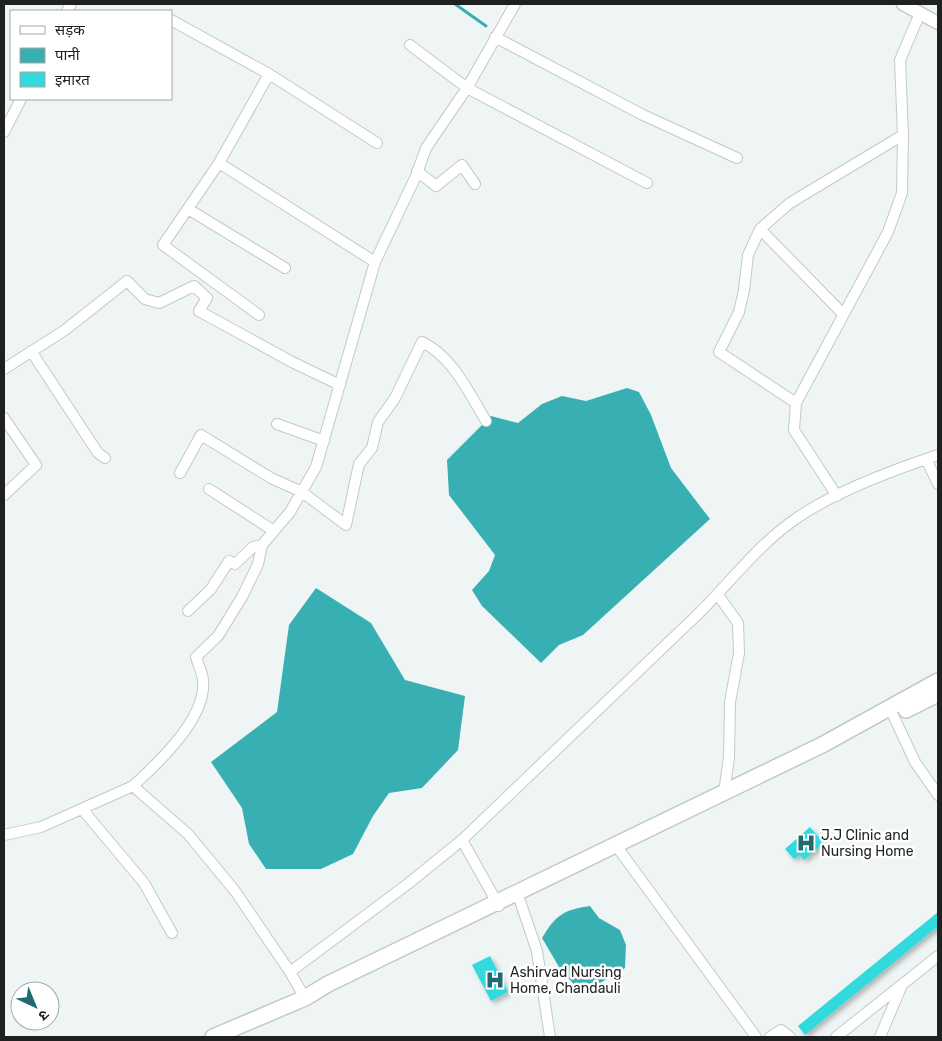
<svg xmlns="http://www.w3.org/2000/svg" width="942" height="1041" font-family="Rubik,'Noto Sans Devanagari',sans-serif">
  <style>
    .water { fill: #38b0b3 }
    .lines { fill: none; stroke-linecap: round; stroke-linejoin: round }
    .stream { stroke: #38b0b3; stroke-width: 3 }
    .building { fill: #32d9dd; filter: url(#shadow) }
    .minor-casing { stroke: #c3c9c9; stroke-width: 12 }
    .major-casing { stroke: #c3c9c9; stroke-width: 15 }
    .highway-casing { stroke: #c3c9c9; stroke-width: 18 }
    .minor { stroke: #fff; stroke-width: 10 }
    .major { stroke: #fff; stroke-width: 12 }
    .highway { stroke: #fff; stroke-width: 15 }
    .labels { text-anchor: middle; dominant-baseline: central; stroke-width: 5; stroke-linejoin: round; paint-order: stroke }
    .poi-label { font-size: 14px; fill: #1f2121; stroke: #fff; text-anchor: start }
  </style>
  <defs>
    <filter id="shadow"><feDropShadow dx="3" dy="3" stdDeviation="2.5" flood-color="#0004"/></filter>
  </defs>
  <rect width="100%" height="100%" fill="#eff5f5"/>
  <path class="water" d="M627 388 639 392 651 415 671 468 710 519 583 635 559 645 541 663 482 606 472 590 489 571 495 555 449 495 447 460 491 416 518 423 542 404 562 396 586 401Z
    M316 588 371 623 405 680 465 696 458 750 422 788 389 793 373 816 353 854 321 869H266L249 844 242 808 211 762 277 712 289 625Z
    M590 906 599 918 620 930 626 945 625 968 582 994 559 967 542 938C556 915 563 910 590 906Z"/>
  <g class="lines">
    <path class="stream" d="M455 4 486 26"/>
  </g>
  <path class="building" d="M810 827 824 843 804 860 800 855 794 859 785 849Z
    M938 912V931L936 928 805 1035 798 1026Z
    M490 956 508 992 491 1001 472 965Z"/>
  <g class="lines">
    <g class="minor-casing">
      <path id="minor" d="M67 11 71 4
        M171 20 269 74 377 143
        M495 37 643 115 737 158
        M410 45 467 88 647 183
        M4 132 21 99
        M219 163 375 262 416 176 426 148 467 88 515 4
        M417 171 436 186 462 165 475 184
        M188 209 285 268
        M760 229 843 314
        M259 315 163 245 219 163 269 74
        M31 351 98 453 105 458
        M4 369 65 330 127 281 145 299 159 303 194 286 207 298 199 311 292 362 340 385
        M796 403 719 352 739 312 744 290 748 255 760 229 790 203 903 135
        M4 418 36 465 4 495
        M277 424 324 441
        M926 459 938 484
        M180 473 201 435 271 478 302 492 346 525 359 464 372 448 378 422 395 398 422 342C453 357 469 393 486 421
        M209 489 274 531
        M837 496 794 430 796 403 888 232 902 193 903 135 900 60 920 13
        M718 595 738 623 739 653 730 702 729 757 724 793
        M188 611 211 589 229 561 235 564 253 547 262 545
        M893 715 915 762 938 795
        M133 786C158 763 207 718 203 680 202 672 198 664 196 657L218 636 242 597 258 564 262 545 290 512 316 467 375 262
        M82 809 144 883 172 933
        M4 835 41 827 133 786 188 834 235 891 290 972 305 998
        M620 851 756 1037
        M520 901 537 951 550 1037
        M499 906 462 840C541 765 619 690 697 615 729 584 757 546 794 520 833 492 893 470 938 455
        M290 972 409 883 462 840
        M770 1037 781 1030 790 1037
        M836 1037 938 956
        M880 1037 902 985"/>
    </g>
    <g class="major-casing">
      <path id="major" d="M903 4 938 23"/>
    </g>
    <g class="highway-casing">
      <path id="highway" d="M906 710 938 694
        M213 1037 305 998 328 984 822 745 938 681"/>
    </g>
    <use href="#minor" class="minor"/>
    <use href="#major" class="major"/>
    <use href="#highway" class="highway"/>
  </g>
  <defs>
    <g id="hospital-bare" transform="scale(1.5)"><path d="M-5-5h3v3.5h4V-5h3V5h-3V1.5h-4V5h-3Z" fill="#1f6b6d" stroke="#fff" stroke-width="2.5" paint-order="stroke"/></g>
  </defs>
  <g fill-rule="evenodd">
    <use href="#hospital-bare" x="806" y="843"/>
    <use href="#hospital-bare" x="495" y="980"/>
  </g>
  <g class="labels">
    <g class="poi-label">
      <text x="821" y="835">J.J Clinic and<tspan x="821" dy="16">Nursing Home</tspan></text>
      <text x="510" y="972">Ashirvad Nursing<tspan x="510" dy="16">Home, Chandauli</tspan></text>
    </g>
  </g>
  <rect width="942" height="1041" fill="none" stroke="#1f2121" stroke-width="10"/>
  <rect x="10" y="10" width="162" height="90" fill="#ffffff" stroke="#a5a6a6"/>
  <rect x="20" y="26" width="25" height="8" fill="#ffffff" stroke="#a5a6a6"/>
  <text x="55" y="35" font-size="15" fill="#1f2121">सड़क</text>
  <rect x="20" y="48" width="25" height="15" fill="#38b0b3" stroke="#a5a6a6"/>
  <text x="55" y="60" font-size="15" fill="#1f2121">पानी</text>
  <rect x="20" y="72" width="25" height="15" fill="#32d9dd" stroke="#a5a6a6"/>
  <text x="55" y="85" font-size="15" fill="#1f2121">इमारत</text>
  <g transform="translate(35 1006) rotate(136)"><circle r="24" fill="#ffffff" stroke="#a5a6a6"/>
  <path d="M0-4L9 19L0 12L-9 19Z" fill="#1f6b6d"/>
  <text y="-8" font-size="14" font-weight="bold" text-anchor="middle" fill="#1f2121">उ</text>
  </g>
</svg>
